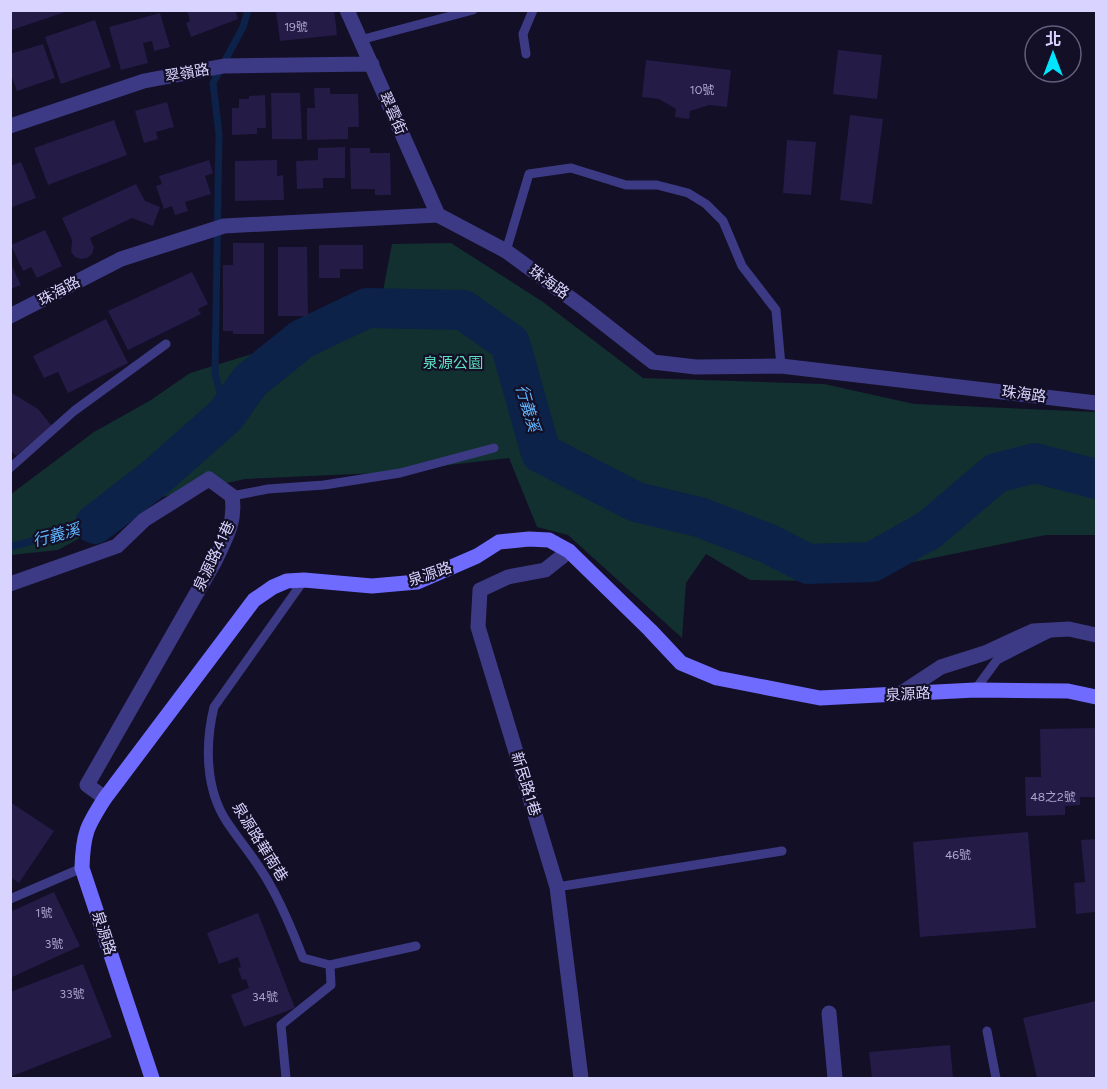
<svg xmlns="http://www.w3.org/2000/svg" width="1107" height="1089" font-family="Figtree,'Noto Sans TC',sans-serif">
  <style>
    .green { fill: #12302f }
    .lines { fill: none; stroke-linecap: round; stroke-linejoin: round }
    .stream { stroke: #0c2248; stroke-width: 7 }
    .river { stroke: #0c2248; stroke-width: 40 }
    .building { fill: #241b47 }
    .lane { stroke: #3d3a85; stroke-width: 9 }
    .street { stroke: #3d3a85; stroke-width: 15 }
    .secondary { stroke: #6f6bff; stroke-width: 15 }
    .labels { text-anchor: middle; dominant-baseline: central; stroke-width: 4.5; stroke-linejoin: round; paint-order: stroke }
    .number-label { font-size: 12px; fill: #aca6d1 }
    .street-label { font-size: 15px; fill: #d9d4ff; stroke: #130f26 }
    .park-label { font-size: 15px; fill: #5fe0c0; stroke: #130f26 }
    .water-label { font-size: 16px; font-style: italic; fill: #62b6ff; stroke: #130f26 }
  </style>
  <rect width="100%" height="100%" fill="#130f26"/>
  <path class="green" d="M451 243 543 302 643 378 824 384 914 404 1096 412V535H1046L820 581 750 580 706 554 686 583 682 638 568 535 537 527 509 458 379 473 245 479 152 499 58 550 11 555V494L94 432 151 400 190 373 317 334 383 291 392 244Z"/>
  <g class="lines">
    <path class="stream" d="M226 415 215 373 219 134 213 83 243 27 248 10
      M10 547 95 524"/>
    <path class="river" d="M95 524 156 477 226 415 250 381 302 339 367 308 463 310 510 343 541 453 636 502 699 517 767 543 808 564 872 562 929 530 996 473 1035 463 1096 479"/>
  </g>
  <path class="building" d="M10 10H64L65 12 12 30Z
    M187 10H235L238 19 191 37 186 23 190 21Z
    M292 10H334L337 35 280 41 276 12Z
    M160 13 170 47 154 51 152 41 143 43 148 63 121 70 109 27Z
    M95 20 111 67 61 84 45 37Z
    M43 44 55 78 17 91 10 72V54Z
    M838 50 882 55 877 99 833 94Z
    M646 60 731 70 727 107 709 105 690 111 689 119 675 117 676 109 659 99 642 97Z
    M314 88H330V94H358L359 127H348V139L307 140V108H315Z
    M271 93H300L302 139H272Z
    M265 95 266 128H257V134L232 135V108H239V99H249V96Z
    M167 102 174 127 156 132 158 139 144 143 135 111Z
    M850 115 883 119 872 204 840 200Z
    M114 120 127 155 48 185 34 148Z
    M787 140 816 142 811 195 783 193Z
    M345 147V178H323V188L297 189 296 161 318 160V148Z
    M350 148H370V153H390L391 195H375V189H351Z
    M209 160 213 173 205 176 211 194 185 202 188 211 175 215 172 206 164 209 156 186 162 184 159 176Z
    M277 160V176L283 175 284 200 235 201V161Z
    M21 162 36 198 10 208V166Z
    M136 184 145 201 160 207 153 226 132 218 90 238 94 248 92 254 87 258 81 259 75 257 71 252 72 240 62 218Z
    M45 230 62 266 37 278 31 267 23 271 11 245Z
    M233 243H264V334H233V331H223V265H233Z
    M319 245H363V269H340V278H319Z
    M278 247H307L308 316H278Z
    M10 262 21 285 10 289Z
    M192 272 208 304 198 309 201 314 128 350 108 311Z
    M106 319 128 363 68 393 58 372 44 378 33 356Z
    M10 392 38 409 52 426 16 456 10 450Z
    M1096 728V797H1080V805L1065 806V815L1026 816 1025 777H1041L1040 729Z
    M10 802 54 831 19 883 10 877Z
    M1028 832 1036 928 920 937 913 842Z
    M1096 839V912L1076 914 1074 883 1085 882 1081 840Z
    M54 892 80 946 10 978V912Z
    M258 913 295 1008 244 1027 231 995 249 988 246 979 242 980 238 968 241 967 238 957 219 964 207 933Z
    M83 964 112 1037 10 1077V992Z
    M1096 1001V1078H1037L1023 1018Z
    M950 1045 953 1078H872L869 1052Z"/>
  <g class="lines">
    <path class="lane" d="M360 40 473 10
      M526 54 523 34 533 10
      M506 251 529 174 571 168 626 185H657L688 193 706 204 723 221 742 266 776 310 781 366
      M10 468 74 411 166 344
      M232 496 268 489 324 485 400 473 494 448
      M304 580 214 707C205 744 205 789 227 822 241 843 257 861 269 883 283 907 293 932 303 958L330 965 416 946
      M975 690 997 660 1050 633
      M557 887 782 851
      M10 899 82 868
      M987 1031 996 1078
      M286 1078 281 1025 331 985 330 965"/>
    <path class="street" d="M347 10 438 215
      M10 126 144 81 224 66 372 64
      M10 316 121 259 224 226 438 215 506 251 584 308 653 362 696 367 781 366 1096 403
      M569 551 545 570 508 577 480 590 478 627 557 887 581 1078
      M10 584 117 546 144 520 209 479 232 496C236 522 226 537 215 561L87 785 105 798
      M900 694 941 667 985 653 1033 631 1069 629 1096 635
      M829 1013 835 1078"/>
    <path class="secondary" d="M152 1078 82 868C83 833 87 826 105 798L254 600 273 587 287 581 304 580 372 586 417 582 477 556 499 542 529 539 549 540 569 551 650 630 681 663 717 678 820 698 975 690 1068 691 1096 697"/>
  </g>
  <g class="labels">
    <g class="number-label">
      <text x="296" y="27">19號</text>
      <text x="702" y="90">10號</text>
      <text x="1053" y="797">48之2號</text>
      <text x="958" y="855">46號</text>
      <text x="44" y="913">1號</text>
      <text x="54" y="944">3號</text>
      <text x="72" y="994">33號</text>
      <text x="265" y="997">34號</text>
    </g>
    <g class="street-label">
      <text transform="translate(187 73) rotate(-10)">翠嶺路</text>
      <text transform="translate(393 113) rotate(66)">翠雲街</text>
      <text transform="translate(549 282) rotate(36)">珠海路</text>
      <text transform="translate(59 291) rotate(-28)">珠海路</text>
      <text transform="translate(1024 394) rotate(7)">珠海路</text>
      <text transform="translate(214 556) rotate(-65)">泉源路41巷</text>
      <text transform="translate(430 574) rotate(-19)">泉源路</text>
      <text transform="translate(908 694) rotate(-3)">泉源路</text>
      <text transform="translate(526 784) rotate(73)">新民路1巷</text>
      <text transform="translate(260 842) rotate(58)">泉源路華南巷</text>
      <text transform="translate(104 933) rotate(72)">泉源路</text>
    </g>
    <g class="park-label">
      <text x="453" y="363">泉源公園</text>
    </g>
    <g class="water-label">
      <text transform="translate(528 408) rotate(74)">行義溪</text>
      <text transform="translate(56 535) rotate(-15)">行義溪</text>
    </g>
  </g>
  <rect width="1107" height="1089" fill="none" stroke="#d9d4ff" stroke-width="24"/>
  <g transform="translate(1053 54)"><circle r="28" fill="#130f26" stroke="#625e7d" stroke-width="1.5"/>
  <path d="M0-4.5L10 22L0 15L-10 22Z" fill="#00e5ff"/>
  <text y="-9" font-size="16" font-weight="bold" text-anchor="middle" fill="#d9d4ff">北</text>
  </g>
</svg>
